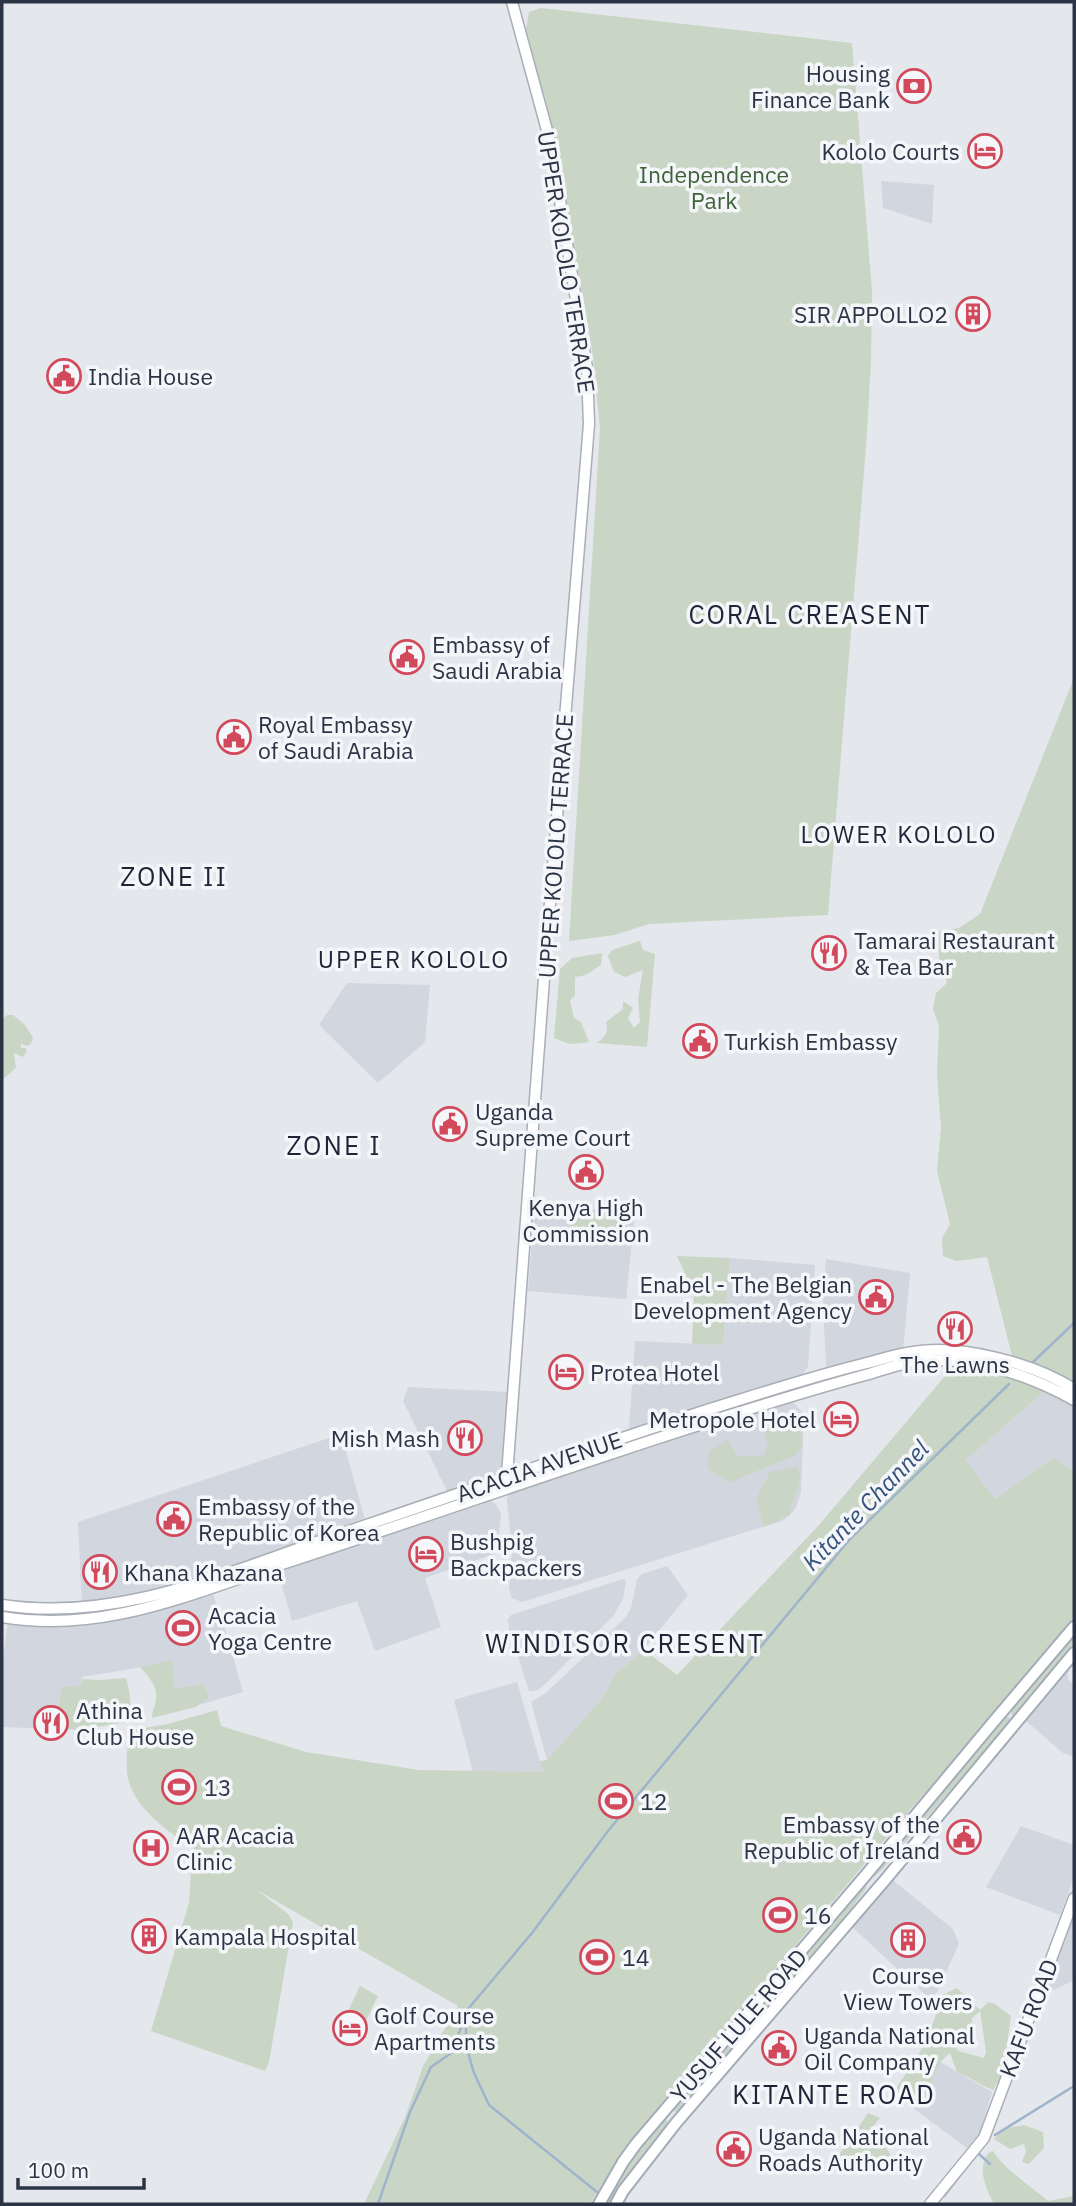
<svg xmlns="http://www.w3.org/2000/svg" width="1076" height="2206" font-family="'IBM Plex Sans',sans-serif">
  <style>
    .built { fill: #d2d6de }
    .green { fill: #c9d6c5; fill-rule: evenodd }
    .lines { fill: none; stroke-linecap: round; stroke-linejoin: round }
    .stream { stroke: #9fb4cc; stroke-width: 2.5 }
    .secondary-casing { stroke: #a9aeb7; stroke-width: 13 }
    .primary-casing { stroke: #a3abb8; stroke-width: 14 }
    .secondary { stroke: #fff; stroke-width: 10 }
    .primary { stroke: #fff; stroke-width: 10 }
    .labels { text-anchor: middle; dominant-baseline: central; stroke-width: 7; stroke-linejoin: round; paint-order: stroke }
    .poi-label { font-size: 23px; fill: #2b3445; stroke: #f4f6f9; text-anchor: start }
    .park-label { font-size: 23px; fill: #3f6138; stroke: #f4f6f9 }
    .street-label { font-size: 23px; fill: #2b3445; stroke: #f4f6f9 }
    .neighbourhood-label { font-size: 24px; letter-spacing: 2px; fill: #1d2536; stroke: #f4f6f9 }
    .water-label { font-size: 24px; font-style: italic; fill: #34527a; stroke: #f4f6f9 }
    .quarter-label { font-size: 26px; letter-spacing: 2px; fill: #1d2536; stroke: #f4f6f9 }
  </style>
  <rect width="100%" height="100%" fill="#e4e7ec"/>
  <path class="built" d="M881 181 934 185 932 224 883 208Z
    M347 983 430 985 425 1042 378 1083 319 1025Z
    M535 1205 635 1212 626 1299 528 1291Z
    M730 1258 815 1265 808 1366 803 1374 793 1385 642 1437H634L629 1428 635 1341 723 1345Z
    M826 1259 910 1273 903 1352 826 1368 823 1304Z
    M1046 1386 1074 1402V1473L1054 1457 995 1499 966 1460 1040 1395Z
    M408 1387 508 1392 506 1435 510 1473 449 1495 403 1401Z
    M791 1400 804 1414 801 1492 797 1505 793 1512 782 1521 522 1602 512 1598 509 1589 512 1548 507 1501 508 1494 512 1490 651 1448Z
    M341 1434 366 1523 225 1576 82 1608 78 1522Z
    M489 1500 496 1504 501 1514 497 1553 425 1578 441 1627 375 1651 357 1601 292 1621 278 1571 344 1550 482 1501Z
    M667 1566 688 1595 648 1644 616 1674 601 1700 547 1760 531 1702 547 1692 625 1618 631 1608 637 1579 642 1574Z
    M623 1579 626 1582 623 1599 614 1615 542 1687 536 1691H529L509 1629 508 1619 511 1615Z
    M212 1591 229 1642 243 1692 172 1713 161 1664 82 1677 80 1686 78 1730 2 1727V1666L8 1621 54 1624Z
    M1074 1659 1068 1672V1679L1074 1685V1757L1063 1753 1026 1721Z
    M517 1682 543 1772H473L454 1700Z
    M1021 1826 1074 1845V1877L1060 1915 986 1887Z
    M889 1877 953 1929 959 1944 937 1992 930 1999 850 1925Z
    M1074 1910V1980L1054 1990 1046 1986Z
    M921 2051 992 2092 980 2133 967 2148 893 2093Z"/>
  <path class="green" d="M541 8 852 43 872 291 871 363 866 447 828 915 649 924 615 935 569 941 600 428 593 356 557 150 526 29 529 12Z
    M1074 678V1388L1038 1366 1012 1356 987 1257 956 1261 943 1256 942 1238 950 1224 937 1171 941 1128 937 1073 939 1026 933 1009 936 993 947 983 939 959V931L959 928 980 914Z
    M640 941 643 950 655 954 647 1047 597 1043C605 1037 609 1032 606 1022L623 1009V1001L633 1008 628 1018 634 1028 640 1022 638 999 643 970 625 977 614 972 608 956 612 950Z
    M602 953 601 965 586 975 575 977V996L570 1000 574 1018 581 1022 589 1042 570 1044 554 1038 560 969 572 958Z
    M7 1015H13L24 1024 33 1037 31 1044 27 1046 21 1044V1048H25L27 1051 23 1057 14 1053 16 1068 2 1080V1020Z
    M575 1210 621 1215 620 1232 613 1225 584 1237 570 1231Z
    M677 1256 730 1258 723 1345 692 1344 694 1293Z
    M956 1363 996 1369 1046 1386 1040 1395 966 1460 995 1499 1054 1457 1074 1473V1618L1030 1674 915 1804 630 2141 590 2204H364L406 2115 423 2066 458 2006 257 1890 288 1914 293 1922 269 2062 265 2071 151 2031 189 1903 191 1871 200 1853C174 1835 137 1813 128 1779 125 1765 128 1748 128 1734L137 1729 168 1724 217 1710 221 1726 306 1752 419 1770 543 1772 540 1761 547 1760 601 1700 616 1674 643 1649 677 1675 819 1525Z
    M788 1414 800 1429 803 1445 794 1456 730 1482 708 1469 709 1451 728 1440 738 1456H763L768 1445 764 1432 773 1418Z
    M797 1467C806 1485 790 1497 790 1515L764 1527 756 1499 770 1472Z
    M1074 1634V1643L1014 1716H1012L1011 1711Z
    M172 1660 174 1689 203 1684 209 1697 196 1707 152 1718C152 1711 155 1706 156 1699 158 1686 148 1676 140 1667Z
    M126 1678C130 1692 133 1709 127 1722L78 1730 58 1726 61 1687 80 1686 82 1679 99 1680Z
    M1006 1717H1009L1010 1721 880 1872 875 1876 873 1875Z
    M863 1884 866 1885V1889L845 1916 680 2111 674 2112V2108Z
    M360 1986 378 1996 357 2039 340 2028Z
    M957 1988 980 2010 988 2002 995 2004 1011 2016 1003 2073 993 2090C980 2085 970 2077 957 2072L950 2053C937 2063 934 2073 930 2088L921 2089 915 2101 898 2099 897 2087C917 2059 935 2030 940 1996ZM980 2011 986 2052 984 2058 958 2051 955 2047 963 2036 972 2029V2018Z
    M868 2113 880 2118 870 2130 869 2139C885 2144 892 2151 894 2168L879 2171 852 2167 839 2155Z
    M667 2120V2126L627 2175 610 2204H603L622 2172 663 2121Z
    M1024 2125 1043 2132 1044 2148 1029 2164 1022 2162 1026 2151 1024 2144 1010 2149 994 2139 1002 2129Z
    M993 2151C1003 2168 1032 2187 1048 2201L1074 2196V2204H994C986 2188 977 2171 988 2153Z"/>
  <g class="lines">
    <path class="stream" d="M1031 1364 1074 1323
      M463 2015 532 1933 608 1831 850 1539 1009 1384
      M463 2015 466 2025V2046L474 2073 489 2105 597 2192
      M995 2135 1074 2086
      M979 2154 990 2164
      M944 2196 984 2145
      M378 2204 410 2112 431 2067 450 2054 461 2028 462 2018"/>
    <g class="secondary-casing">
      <path id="secondary" d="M506 1489 546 952 589 424 587 368 551 145 512 2
        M2 1605C114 1622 219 1576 323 1540 451 1496 578 1452 707 1410 759 1394 810 1377 863 1364 880 1360 896 1354 913 1352 961 1344 1033 1363 1074 1389
        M2 1617C99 1633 180 1598 270 1568 421 1519 572 1465 724 1417 772 1402 820 1387 869 1374 885 1369 902 1363 918 1361 970 1355 1030 1375 1074 1400
        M930 2204 984 2138 1074 1898"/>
    </g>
    <g class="primary-casing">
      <path id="primary" d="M599 2204 623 2162 636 2144 865 1876 995 1720 1074 1627
        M616 2204 623 2191 676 2123 885 1880 1074 1653"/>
    </g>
    <use href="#secondary" class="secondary"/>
    <use href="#primary" class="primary"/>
  </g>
  <defs>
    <g id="bank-ring" transform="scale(1.75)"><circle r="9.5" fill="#f4f6f9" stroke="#d1495b" stroke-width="1.5"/><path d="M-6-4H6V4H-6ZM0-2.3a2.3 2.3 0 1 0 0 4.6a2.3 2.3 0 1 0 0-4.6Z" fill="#d1495b"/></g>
    <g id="hotel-ring" transform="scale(1.75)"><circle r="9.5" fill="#f4f6f9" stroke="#d1495b" stroke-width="1.5"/><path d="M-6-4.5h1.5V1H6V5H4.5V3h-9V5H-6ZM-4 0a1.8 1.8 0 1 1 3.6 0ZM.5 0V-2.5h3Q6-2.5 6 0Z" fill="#d1495b"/></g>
    <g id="building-ring" transform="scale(1.75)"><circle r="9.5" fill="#f4f6f9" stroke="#d1495b" stroke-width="1.5"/><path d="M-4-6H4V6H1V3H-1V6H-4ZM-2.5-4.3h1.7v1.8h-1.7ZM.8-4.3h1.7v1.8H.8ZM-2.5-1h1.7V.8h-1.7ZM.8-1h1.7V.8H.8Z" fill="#d1495b"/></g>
    <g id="civic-ring" transform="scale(1.75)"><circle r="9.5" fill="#f4f6f9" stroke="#d1495b" stroke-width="1.5"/><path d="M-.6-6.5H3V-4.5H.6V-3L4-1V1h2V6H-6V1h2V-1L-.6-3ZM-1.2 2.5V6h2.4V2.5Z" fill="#d1495b"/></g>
    <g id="restaurant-ring" transform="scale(1.75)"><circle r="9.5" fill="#f4f6f9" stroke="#d1495b" stroke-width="1.5"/><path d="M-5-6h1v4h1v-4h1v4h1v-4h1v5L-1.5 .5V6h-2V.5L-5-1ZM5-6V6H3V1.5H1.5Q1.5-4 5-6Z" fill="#d1495b"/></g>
    <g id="stadium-ring" transform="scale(1.75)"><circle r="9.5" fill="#f4f6f9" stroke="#d1495b" stroke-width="1.5"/><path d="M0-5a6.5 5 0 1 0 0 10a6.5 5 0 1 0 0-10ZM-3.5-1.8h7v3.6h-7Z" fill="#d1495b"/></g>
    <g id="hospital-ring" transform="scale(1.75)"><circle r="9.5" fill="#f4f6f9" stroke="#d1495b" stroke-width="1.5"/><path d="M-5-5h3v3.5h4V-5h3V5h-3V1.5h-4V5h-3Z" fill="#d1495b"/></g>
  </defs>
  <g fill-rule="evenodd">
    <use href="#bank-ring" x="914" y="86"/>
    <use href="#hotel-ring" x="985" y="151"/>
    <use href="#building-ring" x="973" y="314"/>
    <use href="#civic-ring" x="64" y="376"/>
    <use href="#civic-ring" x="407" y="657"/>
    <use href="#civic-ring" x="234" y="737"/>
    <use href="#restaurant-ring" x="829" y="953"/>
    <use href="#civic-ring" x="700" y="1041"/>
    <use href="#civic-ring" x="450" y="1124"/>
    <use href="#civic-ring" x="586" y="1172"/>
    <use href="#civic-ring" x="876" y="1297"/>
    <use href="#restaurant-ring" x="955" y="1329"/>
    <use href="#hotel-ring" x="566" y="1372"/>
    <use href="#hotel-ring" x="841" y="1419"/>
    <use href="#restaurant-ring" x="465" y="1438"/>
    <use href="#civic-ring" x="174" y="1519"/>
    <use href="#hotel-ring" x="426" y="1554"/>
    <use href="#restaurant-ring" x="100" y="1572"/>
    <use href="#stadium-ring" x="183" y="1628"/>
    <use href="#restaurant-ring" x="51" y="1723"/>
    <use href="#stadium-ring" x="179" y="1787"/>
    <use href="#stadium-ring" x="616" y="1801"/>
    <use href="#civic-ring" x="964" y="1837"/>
    <use href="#hospital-ring" x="151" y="1848"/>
    <use href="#stadium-ring" x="780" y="1915"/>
    <use href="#building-ring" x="149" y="1936"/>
    <use href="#building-ring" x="908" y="1940"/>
    <use href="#stadium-ring" x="597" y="1957"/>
    <use href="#hotel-ring" x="350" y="2028"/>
    <use href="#civic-ring" x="779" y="2048"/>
    <use href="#civic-ring" x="734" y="2149"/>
  </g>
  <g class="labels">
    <g class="poi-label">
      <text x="890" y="73" text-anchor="end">Housing<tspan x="890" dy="26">Finance Bank</tspan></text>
      <text x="960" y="151" text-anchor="end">Kololo Courts</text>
      <text x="948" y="314" text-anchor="end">SIR APPOLLO2</text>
      <text x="88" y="376">India House</text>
      <text x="432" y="644">Embassy of<tspan x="432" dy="26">Saudi Arabia</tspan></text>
      <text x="258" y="724">Royal Embassy<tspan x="258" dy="26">of Saudi Arabia</tspan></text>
      <text x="854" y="940">Tamarai Restaurant<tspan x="854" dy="26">&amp; Tea Bar</tspan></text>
      <text x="724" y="1041">Turkish Embassy</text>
      <text x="475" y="1111">Uganda<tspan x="475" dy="26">Supreme Court</tspan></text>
      <text x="586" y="1207" text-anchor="middle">Kenya High<tspan x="586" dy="26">Commission</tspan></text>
      <text x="852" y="1284" text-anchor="end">Enabel - The Belgian<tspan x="852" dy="26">Development Agency</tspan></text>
      <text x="955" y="1364" text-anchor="middle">The Lawns</text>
      <text x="590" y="1372">Protea Hotel</text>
      <text x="816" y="1419" text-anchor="end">Metropole Hotel</text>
      <text x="440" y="1438" text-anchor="end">Mish Mash</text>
      <text x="198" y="1506">Embassy of the<tspan x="198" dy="26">Republic of Korea</tspan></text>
      <text x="450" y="1541">Bushpig<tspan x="450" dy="26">Backpackers</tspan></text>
      <text x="124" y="1572">Khana Khazana</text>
      <text x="208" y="1615">Acacia<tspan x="208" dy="26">Yoga Centre</tspan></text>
      <text x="76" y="1710">Athina<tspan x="76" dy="26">Club House</tspan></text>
      <text x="204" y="1787">13</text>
      <text x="640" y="1801">12</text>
      <text x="940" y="1824" text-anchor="end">Embassy of the<tspan x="940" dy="26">Republic of Ireland</tspan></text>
      <text x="176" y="1835">AAR Acacia<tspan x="176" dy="26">Clinic</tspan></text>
      <text x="804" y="1915">16</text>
      <text x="174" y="1936">Kampala Hospital</text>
      <text x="622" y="1957">14</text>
      <text x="908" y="1975" text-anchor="middle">Course<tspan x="908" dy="26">View Towers</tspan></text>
      <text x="374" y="2015">Golf Course<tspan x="374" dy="26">Apartments</tspan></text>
      <text x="804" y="2035">Uganda National<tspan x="804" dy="26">Oil Company</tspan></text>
      <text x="758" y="2136">Uganda National<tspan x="758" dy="26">Roads Authority</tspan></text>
    </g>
    <g class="park-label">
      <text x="714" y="174">Independence<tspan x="714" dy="26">Park</tspan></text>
    </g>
    <g class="street-label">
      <text transform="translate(567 262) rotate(81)">UPPER KOLOLO TERRACE</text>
      <text transform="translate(555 846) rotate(-86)">UPPER KOLOLO TERRACE</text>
      <text transform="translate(539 1466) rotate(-19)">ACACIA AVENUE</text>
      <text transform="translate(1028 2018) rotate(-69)">KAFU ROAD</text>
      <text transform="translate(738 2025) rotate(-49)">YUSUF LULE ROAD</text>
    </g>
    <g class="neighbourhood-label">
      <text x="899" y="834">LOWER KOLOLO</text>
      <text x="414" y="959">UPPER KOLOLO</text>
    </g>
    <g class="water-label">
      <text transform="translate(865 1505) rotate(-46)">Kitante Channel</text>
    </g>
    <g class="quarter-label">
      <text x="810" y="614">CORAL CREASENT</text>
      <text x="174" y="876">ZONE II</text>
      <text x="334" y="1145">ZONE I</text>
      <text x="625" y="1643">WINDISOR CRESENT</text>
      <text x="834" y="2094">KITANTE ROAD</text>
    </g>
  </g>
  <rect width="1076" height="2206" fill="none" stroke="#2b3445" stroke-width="7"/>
  <path d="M18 2178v10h126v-10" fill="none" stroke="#2b3445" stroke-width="3.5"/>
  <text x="28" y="2178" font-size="21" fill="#2b3445" stroke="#f4f6f9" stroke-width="5" paint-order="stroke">100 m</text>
</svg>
